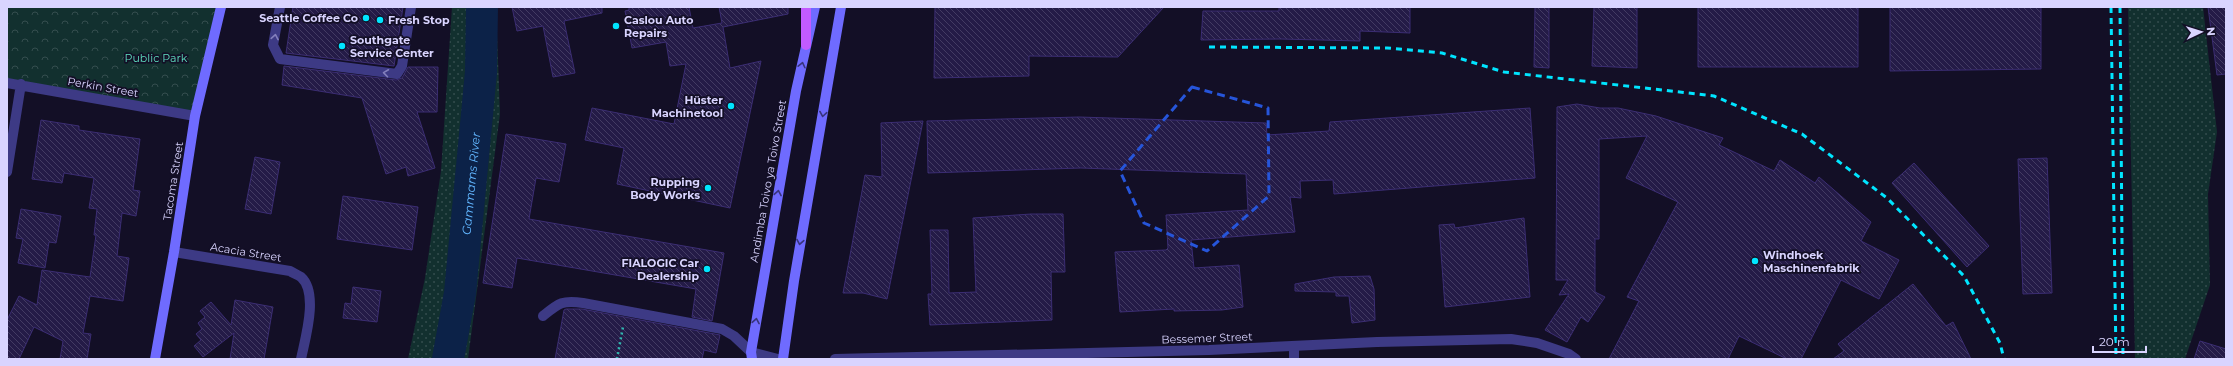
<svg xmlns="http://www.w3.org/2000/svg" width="2233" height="366" font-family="Montserrat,sans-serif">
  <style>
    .grass { fill: url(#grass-dots) }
    .park { fill: url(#park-crowns) }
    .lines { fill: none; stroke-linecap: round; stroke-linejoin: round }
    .river { stroke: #0c2248; stroke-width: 32 }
    .building { fill: url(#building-back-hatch); stroke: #3b2d73 }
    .path { stroke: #2fb8b0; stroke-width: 2.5; stroke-dasharray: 2 3; stroke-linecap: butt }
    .lane { stroke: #3d3a85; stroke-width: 10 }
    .street { stroke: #3d3a85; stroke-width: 10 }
    .secondary { stroke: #6f6bff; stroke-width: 10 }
    .primary { stroke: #c25bff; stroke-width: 10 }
    .rail { stroke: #00e5ff; stroke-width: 3; stroke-dasharray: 6 5; stroke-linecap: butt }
    .oneway { stroke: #837fbc }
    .oneway2 { stroke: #38347d }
    .marked { fill: none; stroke: #2655da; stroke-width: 3; stroke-dasharray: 8 5; stroke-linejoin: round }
    .poi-dot { fill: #00e5ff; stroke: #130f26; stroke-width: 1.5 }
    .labels { text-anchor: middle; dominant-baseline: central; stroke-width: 3.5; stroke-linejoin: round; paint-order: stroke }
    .poi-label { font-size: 11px; font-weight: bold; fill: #d9d4ff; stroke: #130f26; text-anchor: end }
    .park-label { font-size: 11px; fill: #5fe0c0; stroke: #130f26 }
    .street-label { font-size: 11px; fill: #d9d4ff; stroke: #130f26 }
    .water-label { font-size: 12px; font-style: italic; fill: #62b6ff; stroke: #130f26 }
  </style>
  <defs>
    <pattern id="grass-dots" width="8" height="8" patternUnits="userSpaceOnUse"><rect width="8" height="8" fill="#12302f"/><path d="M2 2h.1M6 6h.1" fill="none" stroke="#344d4e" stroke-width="1.8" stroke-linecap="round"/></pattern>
    <pattern id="park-crowns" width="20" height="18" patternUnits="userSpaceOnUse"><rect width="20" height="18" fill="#12302f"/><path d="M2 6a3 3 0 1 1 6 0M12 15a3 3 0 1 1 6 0" fill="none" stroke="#344d4e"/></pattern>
    <pattern id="building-back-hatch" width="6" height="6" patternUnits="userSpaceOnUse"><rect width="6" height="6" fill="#241b47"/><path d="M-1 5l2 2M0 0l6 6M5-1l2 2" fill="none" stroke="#433b63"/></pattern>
  </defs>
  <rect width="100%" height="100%" fill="#130f26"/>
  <path class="grass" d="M452 7H496L500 114 468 359H408L425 278 441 171Z
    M2128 7H2203L2217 132 2208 194 2210 285 2185 359H2135Z"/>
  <path class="park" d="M7 7H221L195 116 7 83Z"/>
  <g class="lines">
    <path class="river" id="s1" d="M448 359 460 293 481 72 482 7"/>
  </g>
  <path class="building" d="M293 7H403L394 66 286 53Z
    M512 7H602V13L564 21 575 73 553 77 543 26 517 31Z
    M629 7H689L693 28 722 23 719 7H788V14L723 27 730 68 761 61 730 208 617 184 624 148 585 140 592 108 674 124 686 64 670 66 666 42 632 48 625 11 629 10Z
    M935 7H1164L1118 57 1029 56V76L934 78Z
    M1279 7H1410V33L1360 31V41L1280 39 1201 40 1203 11H1279Z
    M1535 7H1549V68L1534 67Z
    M1594 7H1637V68L1592 66Z
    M1698 7H1858V67H1698Z
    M1890 7H2041V69L1890 71Z
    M2208 7H2226V74L2217 75Z
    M284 66 396 80 402 78 408 67H438L437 112H417L435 168 408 176 406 167 386 174 362 98 282 85Z
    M1577 104 1600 108H1618L1656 116 1723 138 1719 145 1774 171 1780 160 1815 183 1819 177 1871 222 1861 241 1899 260 1879 299 1841 280 1801 359H1787L1739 336 1728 359H1609L1639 301 1627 297 1678 202 1626 178 1647 136 1599 139V239H1595V292L1605 297 1588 322 1581 317 1567 342 1545 330 1569 294 1559 295 1568 280H1556L1557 107Z
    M1530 108 1535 178 1334 194 1333 180 1300 181 1301 198 1290 197 1295 232 1191 240 1194 268 1239 265 1243 307 1222 310 1174 311V309L1120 312 1115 252 1166 250 1168 248 1166 215 1248 210 1246 174 1081 168 928 173 927 121 1079 117 1266 123 1267 135 1329 131 1330 122Z
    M41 120 79 126V130L140 139 133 190 140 191 136 216 122 213 117 256 129 258 123 301 90 296 83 333 91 334 87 359H60L63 341 34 327 19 359H7V320L19 296 37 305 42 270 90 277 96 235H94L97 209 89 208 94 178 64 173 62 183 32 179Z
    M923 121 887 299 863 293H843L865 175 882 177 881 123Z
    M506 134 566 144 559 182 536 178 529 219 724 253 712 321 692 317 696 289 517 258 512 288 483 283Z
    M255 157 280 162 271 214 245 209Z
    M2047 158 2052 293 2023 294 2018 159Z
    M1914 163 1989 246 1967 267 1892 183Z
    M343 196 418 207 412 250 337 239Z
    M21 209 61 216 56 243 49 242 45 268 18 263 23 239 16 238Z
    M1031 214H1063L1065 272H1051L1052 320 930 325 928 294H932L930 230H948L949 293 976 292 973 218Z
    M1524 218 1530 297 1445 307 1439 225 1454 224 1455 228Z
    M1370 276 1374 289 1375 320 1352 323 1349 296H1336V292L1295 291V284L1334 277Z
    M1913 284 1946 326 1953 322 1971 359H1833L1844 351 1838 344Z
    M353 287 381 291 377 322 343 318 345 303 351 304Z
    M235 300 273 307 264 359H230L234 333 203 357 194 346 201 340 196 334 202 329 198 323 205 317 200 311 211 302 231 325Z
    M566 309H582L720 335 716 353 704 350 702 359H555L564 310Z
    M2200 341 2226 349V359H2194Z"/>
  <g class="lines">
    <path class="path" d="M617 359 623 327"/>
    <path class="lane" d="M280 7 273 45 280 59 397 74 402 66 411 7
      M543 316C559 303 562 300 583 303L722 329 734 336 751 352
      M1294 346V359"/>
    <path class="street" d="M7 83 195 116
      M7 172 21 84
      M174 252 290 271C293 273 298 275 301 277 319 293 305 339 301 359
      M751 352 778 359
      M835 359 1209 350 1377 342 1511 339 1537 343 1569 354 1576 359"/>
    <path class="secondary" d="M155 359 174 252 195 116 221 7
      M752 359 751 352 796 91 815 7
      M783 359 794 281 841 7"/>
    <path class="primary" d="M806 45V7"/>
    <path class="rail" d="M2111 7 2116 359
      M2120 7 2123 359
      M1209 47 1387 48 1442 53 1504 72 1714 96 1802 134 1887 198 1964 276 2000 343 2004 359"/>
  </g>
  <defs><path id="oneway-chevron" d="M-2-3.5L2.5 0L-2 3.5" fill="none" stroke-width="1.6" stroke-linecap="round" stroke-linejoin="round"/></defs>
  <g class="oneway">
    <use href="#oneway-chevron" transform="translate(275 37) rotate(-80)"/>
    <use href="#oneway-chevron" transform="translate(386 73) rotate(-172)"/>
  </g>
  <g class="oneway2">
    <use href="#oneway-chevron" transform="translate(802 65) rotate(-77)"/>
    <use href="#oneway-chevron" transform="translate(823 114) rotate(99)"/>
    <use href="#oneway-chevron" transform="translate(778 193) rotate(-80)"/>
    <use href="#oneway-chevron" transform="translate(800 242) rotate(100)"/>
    <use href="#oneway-chevron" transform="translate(756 321) rotate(-80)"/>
  </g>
  <path class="marked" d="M1192 87 1268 108 1269 196 1207 251 1144 223 1120 171Z"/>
  <g class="poi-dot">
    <circle cx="366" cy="18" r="4"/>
    <circle cx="380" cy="20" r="4"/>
    <circle cx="616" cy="26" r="4"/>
    <circle cx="342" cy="46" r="4"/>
    <circle cx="731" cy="106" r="4"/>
    <circle cx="708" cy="188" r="4"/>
    <circle cx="1755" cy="261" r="4"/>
    <circle cx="707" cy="269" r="4"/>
  </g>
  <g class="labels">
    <g class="poi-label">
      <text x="358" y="18">Seattle Coffee Co</text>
      <text x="388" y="20" text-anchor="start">Fresh Stop</text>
      <text x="624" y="20" text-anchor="start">Caslou Auto<tspan x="624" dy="13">Repairs</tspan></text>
      <text x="350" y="40" text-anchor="start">Southgate<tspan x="350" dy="13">Service Center</tspan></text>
      <text x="723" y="100">Hüster<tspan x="723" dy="13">Machinetool</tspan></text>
      <text x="700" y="182">Rupping<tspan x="700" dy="13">Body Works</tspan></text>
      <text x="1763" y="255" text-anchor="start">Windhoek<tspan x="1763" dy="13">Maschinenfabrik</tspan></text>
      <text x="699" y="263">FIALOGIC Car<tspan x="699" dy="13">Dealership</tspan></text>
    </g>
    <g class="park-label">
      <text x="156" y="58">Public Park</text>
    </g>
    <g class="street-label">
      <text transform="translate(103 87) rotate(10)">Perkin Street</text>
      <text transform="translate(173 181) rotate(-81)">Tacoma Street</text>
      <text transform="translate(768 181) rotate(-80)">Andimba Toivo ya Toivo Street</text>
      <text transform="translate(246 252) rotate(9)">Acacia Street</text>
      <text transform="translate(1207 338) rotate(-2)">Bessemer Street</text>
    </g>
    <g class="water-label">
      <text stroke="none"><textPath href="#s1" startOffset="177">Gammams River</textPath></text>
    </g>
  </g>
  <rect width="2233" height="366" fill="none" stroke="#d9d4ff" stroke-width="16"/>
  <g transform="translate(2201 32) rotate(86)" stroke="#130f26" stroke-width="3" paint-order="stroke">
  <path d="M0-3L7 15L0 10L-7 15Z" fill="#d9d4ff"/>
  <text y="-6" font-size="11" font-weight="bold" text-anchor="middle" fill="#d9d4ff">N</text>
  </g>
  <path d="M2093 346v6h53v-6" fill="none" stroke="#d9d4ff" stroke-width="2"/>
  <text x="2099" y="346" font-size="12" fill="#d9d4ff" stroke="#130f26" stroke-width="3" paint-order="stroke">20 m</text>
</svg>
